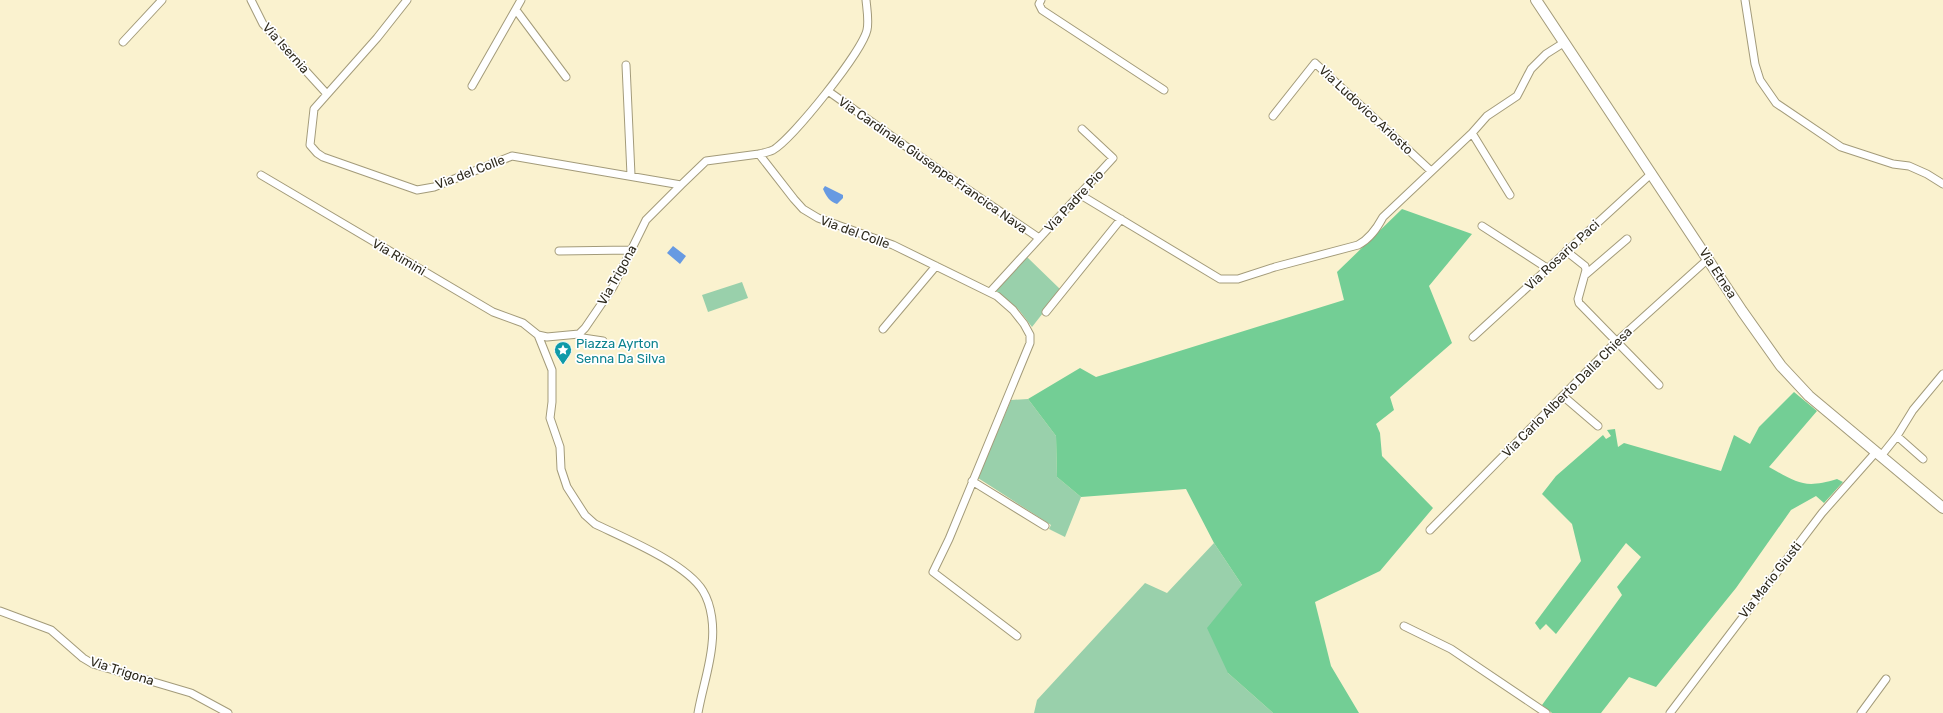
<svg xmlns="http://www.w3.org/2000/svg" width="1943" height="713" font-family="Rubik,sans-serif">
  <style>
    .green { fill: #99d0ab }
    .forest { fill: #73ce95 }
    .water { fill: #679ae2 }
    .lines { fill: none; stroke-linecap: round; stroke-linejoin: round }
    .street-casing { stroke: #a39b7a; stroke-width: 9 }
    .secondary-casing { stroke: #a39b7a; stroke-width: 12 }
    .street { stroke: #fff; stroke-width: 7 }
    .secondary { stroke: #fff; stroke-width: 10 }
    .labels { text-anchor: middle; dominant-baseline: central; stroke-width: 3.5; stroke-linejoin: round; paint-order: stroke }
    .street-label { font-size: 13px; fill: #2e2a1d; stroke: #fff }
    .culture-label { font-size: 13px; fill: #0d838f; stroke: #fff; text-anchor: start }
  </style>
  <rect width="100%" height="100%" fill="#faf2cf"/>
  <path class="green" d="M1027 257 1061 290 1032 327 1019 310 996 291Z
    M742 282 748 298 708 312 702 295Z
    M1028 399 1056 436 1057 477 1081 497 1065 537 1049 529 1051 525 978 478 1011 400Z
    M1214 543 1242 585 1228 673 1273 713H1034L1037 700 1145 583 1167 593Z"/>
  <path class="forest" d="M1402 209 1472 234 1429 286 1452 343 1390 397 1394 410 1376 424 1380 433 1382 456 1433 508 1380 571 1315 602 1331 666 1359 713H1273L1228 673 1207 628 1242 585 1214 543 1186 489 1081 497 1057 477 1056 436 1028 399 1080 368 1096 377 1344 300 1337 272Z
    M1794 392 1817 411 1769 467C1798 483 1804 489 1837 479L1843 482 1824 503 1816 496 1791 510 1736 588 1656 687 1629 677 1601 713H1552L1542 705 1622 595 1617 587 1641 557 1626 543 1556 634 1546 624 1540 630 1535 623 1581 561 1572 524 1542 494 1556 476 1603 435 1606 439 1611 436 1607 430 1615 429 1618 447 1624 443 1721 471 1734 435 1750 444 1759 427Z"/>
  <path class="water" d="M825 186 843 195V198L837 204C830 202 826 196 823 189Z
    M673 246 686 256 680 264 667 253Z"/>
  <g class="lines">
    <g class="street-casing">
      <path id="street" d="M251 0 263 24 326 93
        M407 0 377 38 314 109 310 145 317 153 323 157 417 190 434 187 512 156 681 185 706 161 759 154 794 199 803 209 818 218 893 245 997 296 1013 310 1024 324 1030 335V343L949 539 933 572 1017 636
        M1041 0 1039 4 1042 10 1164 90
        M1745 0 1755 64 1760 80 1776 103 1841 147 1893 164 1909 166 1927 174 1943 184
        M516 10 566 77
        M123 42 162 0
        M626 65 631 175
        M472 86 521 0
        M828 91 942 172 1039 238
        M1273 116 1315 63 1431 171
        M1472 133 1510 195
        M759 154C763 153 769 152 773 150 793 138 862 52 867 30 869 21 867 10 866 0
        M261 175 493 312 523 323 538 335 547 337 579 334 585 328 613 287 646 220 681 185
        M1079 194 1220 279H1238L1275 267 1358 245C1370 239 1377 228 1383 217L1472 133 1487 116 1517 96 1531 69 1546 54 1565 42
        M1482 226 1547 268
        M559 251 631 250
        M1566 251 1585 266 1586 270 1578 299 1579 303 1659 385
        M1585 275 1627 239
        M990 292 1113 158 1082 129
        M1046 312 1121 219
        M883 329 936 266
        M579 334 583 338 603 341
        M538 335 552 370V402L550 418 560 447 561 469 567 487 585 515 595 524C624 538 686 563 703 591 712 606 714 627 712 644 710 667 702 690 698 713
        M1473 337 1652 173
        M1563 396 1598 426
        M1897 436 1923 459
        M1881 456 1897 436 1913 410 1943 374
        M972 481 1045 526
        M1430 530 1616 342 1708 259
        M0 611 51 630 83 658 93 664 191 693 228 713
        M1404 626 1451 649 1546 713
        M1670 713 1822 513 1876 452
        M1861 713 1886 679"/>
    </g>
    <g class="secondary-casing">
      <path id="secondary" d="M1536 0 1742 311 1781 366 1809 396 1943 508"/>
    </g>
    <use href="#street" class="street"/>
    <use href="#secondary" class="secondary"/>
  </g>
  <defs>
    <g id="sight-pin" transform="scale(0.9)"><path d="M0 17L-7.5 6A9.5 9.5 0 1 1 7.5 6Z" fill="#0f9aa8" stroke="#fff"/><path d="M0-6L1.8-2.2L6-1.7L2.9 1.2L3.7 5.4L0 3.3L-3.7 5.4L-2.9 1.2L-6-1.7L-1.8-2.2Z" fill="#fff"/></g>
  </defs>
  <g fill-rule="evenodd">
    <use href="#sight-pin" x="563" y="350"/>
  </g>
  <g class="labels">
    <g class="street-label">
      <text transform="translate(286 48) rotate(48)">Via Isernia</text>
      <text transform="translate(1366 110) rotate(43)">Via Ludovico Ariosto</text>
      <text transform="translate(933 165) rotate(35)">Via Cardinale Giuseppe Francica Nava</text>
      <text transform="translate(470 172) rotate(-21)">Via del Colle</text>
      <text transform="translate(1074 201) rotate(-47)">Via Padre Pio</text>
      <text transform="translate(855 232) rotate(20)">Via del Colle</text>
      <text transform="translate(1562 255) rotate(-43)">Via Rosario Paci</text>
      <text transform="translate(399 257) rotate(30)">Via Rimini</text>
      <text transform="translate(1718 273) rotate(57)">Via Etnea</text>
      <text transform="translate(617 275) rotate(-61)">Via Trigona</text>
      <text transform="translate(1567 392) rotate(-45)">Via Carlo Alberto Dalla Chiesa</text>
      <text transform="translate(1770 580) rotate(-52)">Via Mario Giusti</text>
      <text transform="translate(122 671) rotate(18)">Via Trigona</text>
    </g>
    <g class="culture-label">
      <text x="576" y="343">Piazza Ayrton<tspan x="576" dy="15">Senna Da Silva</tspan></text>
    </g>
  </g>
</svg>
